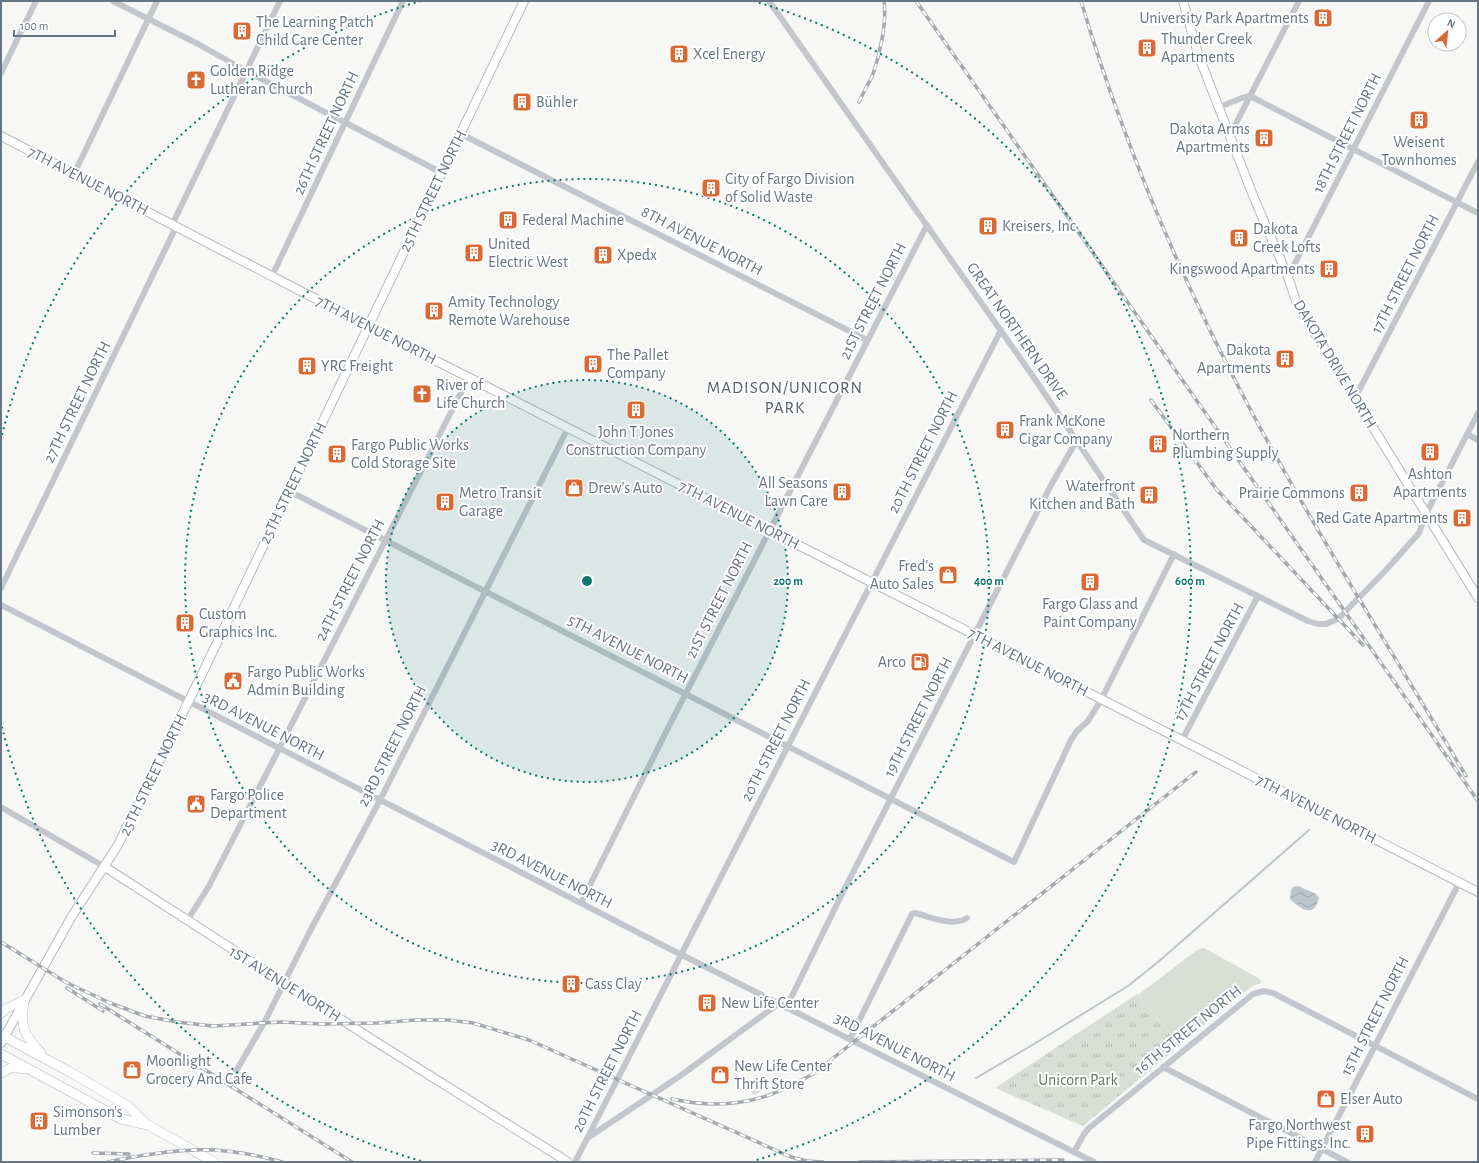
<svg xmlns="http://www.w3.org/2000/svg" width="1479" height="1163" font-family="'Alegreya Sans',sans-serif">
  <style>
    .grass { fill: #d9ded6 }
    .park { fill: url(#park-tufts) }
    .garden { fill: url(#garden-furrows) }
    .water { fill: url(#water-waves) }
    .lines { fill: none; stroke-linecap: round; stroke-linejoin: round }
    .stream { stroke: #bcc5ca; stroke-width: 2 }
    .secondary-casing { stroke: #b6babe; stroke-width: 10 }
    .primary-casing { stroke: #b6babe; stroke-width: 10 }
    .street { stroke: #c3c6ca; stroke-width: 6 }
    .secondary { stroke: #fff; stroke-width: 8 }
    .primary { stroke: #fff; stroke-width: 9 }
    .rail-casing { stroke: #a4a9af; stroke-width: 3.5 }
    .rail { stroke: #fff; stroke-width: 2; stroke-dasharray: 6; stroke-linecap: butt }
    .ring { fill: none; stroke: #0f766e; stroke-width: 2; stroke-dasharray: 2 4 }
    .labels { text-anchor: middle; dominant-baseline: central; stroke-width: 4; stroke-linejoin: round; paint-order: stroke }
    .poi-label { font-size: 16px; fill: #687584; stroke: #fff; text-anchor: start }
    .street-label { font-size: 16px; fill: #687584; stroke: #fff }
    .park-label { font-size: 16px; fill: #657763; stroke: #fff }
    .neighbourhood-label { font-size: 17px; letter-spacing: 1px; fill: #565f6a; stroke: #fff }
    .centre { fill: #0f766e; stroke: #fff; stroke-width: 2 }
    .ring-label { font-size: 12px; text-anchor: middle; font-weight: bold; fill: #0f766e; stroke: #fff; stroke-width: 4; stroke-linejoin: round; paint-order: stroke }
  </style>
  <defs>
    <pattern id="park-tufts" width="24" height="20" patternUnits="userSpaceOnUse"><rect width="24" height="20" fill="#d9ded6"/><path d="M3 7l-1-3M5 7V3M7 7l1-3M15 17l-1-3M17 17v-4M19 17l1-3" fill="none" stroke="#b4b9b3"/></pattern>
    <pattern id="garden-furrows" width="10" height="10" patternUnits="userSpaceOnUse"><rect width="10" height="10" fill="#d9ded6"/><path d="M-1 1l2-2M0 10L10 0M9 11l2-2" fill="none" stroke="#b4b9b3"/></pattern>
    <pattern id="water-waves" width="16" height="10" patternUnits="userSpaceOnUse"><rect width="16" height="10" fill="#bcc5ca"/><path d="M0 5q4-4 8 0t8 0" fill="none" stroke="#9da5aa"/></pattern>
  </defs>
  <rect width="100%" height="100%" fill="#f7f8f5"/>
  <path class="grass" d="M1204 948 1260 979 1261 983 1253 986 1241 994 1180 1045 1138 995 1197 950Z"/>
  <path class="park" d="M1137 994 1180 1045 1083 1126 995 1088Z"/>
  <path class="garden" d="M757 1077 765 1088 754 1095 746 1084Z"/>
  <path class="water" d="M1298 886 1316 894 1319 898C1314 919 1301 909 1290 899L1291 890 1293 887Z"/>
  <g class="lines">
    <path class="stream" d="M976 1078 1034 1044 1128 986 1158 962 1309 830"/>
    <g class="secondary-casing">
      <path id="secondary" d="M1183 1 1198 54 1254 198 1288 277 1297 304 1478 598
        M1 136 401 343 1211 755 1478 892
        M105 867 381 1045 568 1162
        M1 1043 72 916 118 845 202 674 524 1"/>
    </g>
    <g class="primary-casing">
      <path id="primary" d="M24 1000C21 1027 22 1033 41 1053
        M1 1013 6 1009 24 1000
        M1 1035 70 1072 128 1106 147 1125
        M1 1054 121 1119 148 1125 214 1162
        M1 1073 13 1067 24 1069"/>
    </g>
    <path class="street" d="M113 1 198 44 246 71 442 173
      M769 1 1032 375 1144 540 1308 621 1318 624H1326L1338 619 1386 570 1419 533 1426 514 1478 413
      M1 73 36 1
      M1219 107 1242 98 1250 96 1478 213
      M461 134 867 340
      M1230 135 1299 1
      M74 174 157 1
      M172 225 280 1
      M272 276 403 1
      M1288 277 1429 1
      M1355 398 1478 162
      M1467 434 1478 440
      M289 491 1014 862 1071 740 1077 731 1088 721 1101 700 1174 554
      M1 588 176 227
      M1 605 672 950 1094 1162
      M1182 740 1258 596
      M1 807 105 867
      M581 903 667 730 927 225
      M187 921 209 886 469 377
      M786 1008 844 890 1050 487 1077 440
      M850 1039 912 914 915 913C931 917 952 927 967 918
      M1163 1067 1347 1162
      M235 1073 264 1023 309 933 380 800 568 428
      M589 1137 680 1076 778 1004
      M1074 1152 1084 1134 1089 1128 1253 994 1264 991 1273 993 1478 1099
      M575 1162 1001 330
      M1315 1162 1459 883"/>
    <use href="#secondary" class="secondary"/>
    <use href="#primary" class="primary"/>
    <g class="rail-casing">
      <path id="rail" d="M916 1 1478 801
        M1081 1C1123 142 1180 277 1249 407 1316 533 1393 653 1466 776
        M859 102C863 93 869 83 873 74 880 54 887 22 884 1
        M1151 400 1217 490 1363 645
        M1 942 67 983
        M63 981 110 1003 145 1016 177 1022 213 1026 281 1022 323 1024 378 1023 415 1020H448L473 1023 529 1040 791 1157 807 1161 823 1162
        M67 988 103 1011
        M100 1004 352 1162
        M672 1099C704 1106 740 1106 772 1094 786 1089 800 1081 813 1074L1196 772
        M93 1153 129 1154
        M108 1162C136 1156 165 1151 194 1150 223 1149 254 1154 282 1162
        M860 1162 1063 1160"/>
    </g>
    <use href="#rail" class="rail"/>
  </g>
  <circle cx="587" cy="581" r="201" fill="#0f766e" fill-opacity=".12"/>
  <g class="ring">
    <circle cx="587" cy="581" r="201"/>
    <circle cx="587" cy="581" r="402"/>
    <path d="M421 1161A603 603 0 0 1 2 727M2 435A603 603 0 0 1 421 1M753 1A603 603 0 0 1 753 1161"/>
  </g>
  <defs>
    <g id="building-square" transform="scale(1)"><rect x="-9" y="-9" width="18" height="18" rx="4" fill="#da6933" stroke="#fff"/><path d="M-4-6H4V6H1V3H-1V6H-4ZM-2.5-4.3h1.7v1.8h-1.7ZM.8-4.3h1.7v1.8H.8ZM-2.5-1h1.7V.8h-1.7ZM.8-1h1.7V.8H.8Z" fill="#fff"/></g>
    <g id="church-square" transform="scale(1)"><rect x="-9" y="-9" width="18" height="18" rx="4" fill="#da6933" stroke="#fff"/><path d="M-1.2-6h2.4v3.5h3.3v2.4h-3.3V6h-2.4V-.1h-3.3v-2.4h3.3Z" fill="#fff"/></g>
    <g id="shop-square" transform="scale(1)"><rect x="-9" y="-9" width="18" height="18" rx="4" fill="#da6933" stroke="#fff"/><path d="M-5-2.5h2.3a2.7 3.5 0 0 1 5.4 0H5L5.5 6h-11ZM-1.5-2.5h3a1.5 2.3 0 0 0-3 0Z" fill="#fff"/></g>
    <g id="fuel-square" transform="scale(1)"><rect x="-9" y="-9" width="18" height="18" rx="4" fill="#da6933" stroke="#fff"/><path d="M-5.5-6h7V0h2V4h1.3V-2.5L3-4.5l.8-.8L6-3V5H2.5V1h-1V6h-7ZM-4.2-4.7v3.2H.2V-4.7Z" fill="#fff"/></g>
    <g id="civic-square" transform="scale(1)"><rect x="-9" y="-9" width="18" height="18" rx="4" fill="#da6933" stroke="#fff"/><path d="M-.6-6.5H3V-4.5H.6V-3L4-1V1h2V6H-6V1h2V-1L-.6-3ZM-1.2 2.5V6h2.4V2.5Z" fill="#fff"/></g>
  </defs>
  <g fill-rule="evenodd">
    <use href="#building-square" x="1323" y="18"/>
    <use href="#building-square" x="242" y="31"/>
    <use href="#building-square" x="1147" y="48"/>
    <use href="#building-square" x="679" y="54"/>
    <use href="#church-square" x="196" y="80"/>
    <use href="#building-square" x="522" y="102"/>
    <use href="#building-square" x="1419" y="120"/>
    <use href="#building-square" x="1264" y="138"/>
    <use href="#building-square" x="711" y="188"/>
    <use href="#building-square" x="508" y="220"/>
    <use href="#building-square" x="988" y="226"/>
    <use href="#building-square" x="1239" y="238"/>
    <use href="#building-square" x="474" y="253"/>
    <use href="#building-square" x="603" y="255"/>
    <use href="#building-square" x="1329" y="269"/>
    <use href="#building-square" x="434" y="311"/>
    <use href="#building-square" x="1285" y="359"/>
    <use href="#building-square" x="593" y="364"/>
    <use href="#building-square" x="307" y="366"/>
    <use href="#church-square" x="422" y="394"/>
    <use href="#building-square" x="636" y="410"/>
    <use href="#building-square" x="1005" y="430"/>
    <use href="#building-square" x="1158" y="444"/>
    <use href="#building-square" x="1430" y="452"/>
    <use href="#building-square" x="337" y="454"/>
    <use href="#shop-square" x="574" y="488"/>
    <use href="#building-square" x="842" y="492"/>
    <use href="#building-square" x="1359" y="493"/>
    <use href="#building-square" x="1149" y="495"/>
    <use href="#building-square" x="445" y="502"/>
    <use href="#building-square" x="1462" y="518"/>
    <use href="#shop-square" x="948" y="575"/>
    <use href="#building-square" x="1090" y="582"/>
    <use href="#building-square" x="185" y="623"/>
    <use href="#fuel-square" x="920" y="662"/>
    <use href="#civic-square" x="233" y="681"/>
    <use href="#civic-square" x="196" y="804"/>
    <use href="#building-square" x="571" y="984"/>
    <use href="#building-square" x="707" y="1003"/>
    <use href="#shop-square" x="132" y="1070"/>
    <use href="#shop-square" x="720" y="1075"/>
    <use href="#shop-square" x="1326" y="1099"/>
    <use href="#building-square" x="39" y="1121"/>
    <use href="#building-square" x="1365" y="1134"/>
  </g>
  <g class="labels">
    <g class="poi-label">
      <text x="1309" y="18" text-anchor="end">University Park Apartments</text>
      <text x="256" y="22">The Learning Patch<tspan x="256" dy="18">Child Care Center</tspan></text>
      <text x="1161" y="39">Thunder Creek<tspan x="1161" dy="18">Apartments</tspan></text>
      <text x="693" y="54">Xcel Energy</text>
      <text x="210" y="71">Golden Ridge<tspan x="210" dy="18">Lutheran Church</tspan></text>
      <text x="536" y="102">Bühler</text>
      <text x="1250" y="129" text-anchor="end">Dakota Arms<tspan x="1250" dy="18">Apartments</tspan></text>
      <text x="1419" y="142" text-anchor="middle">Weisent<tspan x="1419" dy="18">Townhomes</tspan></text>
      <text x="725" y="179">City of Fargo Division<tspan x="725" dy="18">of Solid Waste</tspan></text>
      <text x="522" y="220">Federal Machine</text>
      <text x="1002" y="226">Kreisers, Inc</text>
      <text x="1253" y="229">Dakota<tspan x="1253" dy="18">Creek Lofts</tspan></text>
      <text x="488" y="244">United<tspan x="488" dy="18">Electric West</tspan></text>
      <text x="617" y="255">Xpedx</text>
      <text x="1315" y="269" text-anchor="end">Kingswood Apartments</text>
      <text x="448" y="302">Amity Technology<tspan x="448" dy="18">Remote Warehouse</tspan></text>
      <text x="1271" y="350" text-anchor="end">Dakota<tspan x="1271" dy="18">Apartments</tspan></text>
      <text x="607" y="355">The Pallet<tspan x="607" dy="18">Company</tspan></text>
      <text x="321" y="366">YRC Freight</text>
      <text x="436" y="385">River of<tspan x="436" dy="18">Life Church</tspan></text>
      <text x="1019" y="421">Frank McKone<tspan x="1019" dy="18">Cigar Company</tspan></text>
      <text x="636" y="432" text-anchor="middle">John T Jones<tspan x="636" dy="18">Construction Company</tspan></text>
      <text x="1172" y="435">Northern<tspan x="1172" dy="18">Plumbing Supply</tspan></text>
      <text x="351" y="445">Fargo Public Works<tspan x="351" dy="18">Cold Storage Site</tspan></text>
      <text x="1430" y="474" text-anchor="middle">Ashton<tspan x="1430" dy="18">Apartments</tspan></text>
      <text x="828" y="483" text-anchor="end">All Seasons<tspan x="828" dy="18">Lawn Care</tspan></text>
      <text x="1135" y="486" text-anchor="end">Waterfront<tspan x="1135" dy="18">Kitchen and Bath</tspan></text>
      <text x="588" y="488">Drew's Auto</text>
      <text x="459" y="493">Metro Transit<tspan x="459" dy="18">Garage</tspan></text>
      <text x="1345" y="493" text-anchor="end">Prairie Commons</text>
      <text x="1448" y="518" text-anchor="end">Red Gate Apartments</text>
      <text x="934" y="566" text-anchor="end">Fred's<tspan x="934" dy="18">Auto Sales</tspan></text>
      <text x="1090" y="604" text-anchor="middle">Fargo Glass and<tspan x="1090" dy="18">Paint Company</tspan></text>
      <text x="199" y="614">Custom<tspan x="199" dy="18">Graphics Inc.</tspan></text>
      <text x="906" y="662" text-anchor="end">Arco</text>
      <text x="247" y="672">Fargo Public Works<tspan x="247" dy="18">Admin Building</tspan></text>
      <text x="210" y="795">Fargo Police<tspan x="210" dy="18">Department</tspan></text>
      <text x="585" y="984">Cass Clay</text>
      <text x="721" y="1003">New Life Center</text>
      <text x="146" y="1061">Moonlight<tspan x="146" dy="18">Grocery And Cafe</tspan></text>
      <text x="734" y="1066">New Life Center<tspan x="734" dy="18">Thrift Store</tspan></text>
      <text x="1340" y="1099">Elser Auto</text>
      <text x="53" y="1112">Simonson's<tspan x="53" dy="18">Lumber</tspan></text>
      <text x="1351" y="1125" text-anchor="end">Fargo Northwest<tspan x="1351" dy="18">Pipe Fittings. Inc.</tspan></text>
    </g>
    <g class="street-label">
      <text transform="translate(326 133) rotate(-65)">26TH STREET NORTH</text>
      <text transform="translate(1347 133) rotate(-63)">18TH STREET NORTH</text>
      <text transform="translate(88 181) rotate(27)">7TH AVENUE NORTH</text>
      <text transform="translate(433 191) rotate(-64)">25TH STREET NORTH</text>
      <text transform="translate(702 241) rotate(27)">8TH AVENUE NORTH</text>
      <text transform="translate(1405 274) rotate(-63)">17TH STREET NORTH</text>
      <text transform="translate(873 301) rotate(-63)">21ST STREET NORTH</text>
      <text transform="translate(376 330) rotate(27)">7TH AVENUE NORTH</text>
      <text transform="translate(1017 331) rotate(55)">GREAT NORTHERN DRIVE</text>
      <text transform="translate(1335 364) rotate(59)">DAKOTA DRIVE NORTH</text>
      <text transform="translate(77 402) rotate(-64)">27TH STREET NORTH</text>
      <text transform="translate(923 452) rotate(-63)">20TH STREET NORTH</text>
      <text transform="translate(293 483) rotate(-64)">25TH STREET NORTH</text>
      <text transform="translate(739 515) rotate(27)">7TH AVENUE NORTH</text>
      <text transform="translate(350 580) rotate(-63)">24TH STREET NORTH</text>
      <text transform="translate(719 600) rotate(-63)">21ST STREET NORTH</text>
      <text transform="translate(628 649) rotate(27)">5TH AVENUE NORTH</text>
      <text transform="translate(1028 662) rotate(27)">7TH AVENUE NORTH</text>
      <text transform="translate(1209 662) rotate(-62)">17TH STREET NORTH</text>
      <text transform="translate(918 717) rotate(-63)">19TH STREET NORTH</text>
      <text transform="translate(264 726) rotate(27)">3RD AVENUE NORTH</text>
      <text transform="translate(776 740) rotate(-63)">20TH STREET NORTH</text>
      <text transform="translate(392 746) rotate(-63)">23RD STREET NORTH</text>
      <text transform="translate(153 775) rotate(-64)">25TH STREET NORTH</text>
      <text transform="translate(1316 809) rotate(27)">7TH AVENUE NORTH</text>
      <text transform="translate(552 874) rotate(27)">3RD AVENUE NORTH</text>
      <text transform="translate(285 984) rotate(32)">1ST AVENUE NORTH</text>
      <text transform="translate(1375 1016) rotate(-63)">15TH STREET NORTH</text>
      <text transform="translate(1188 1030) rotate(-39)">16TH STREET NORTH</text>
      <text transform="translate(895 1047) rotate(27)">3RD AVENUE NORTH</text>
      <text transform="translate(607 1071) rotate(-63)">20TH STREET NORTH</text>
    </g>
    <g class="park-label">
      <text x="1078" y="1080">Unicorn Park</text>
    </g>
    <g class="neighbourhood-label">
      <text x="785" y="387">MADISON/UNICORN<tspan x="785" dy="20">PARK</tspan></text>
    </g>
  </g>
  <circle cx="587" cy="581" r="6" class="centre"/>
  <g class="ring-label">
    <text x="788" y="585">200 m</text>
    <text x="989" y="585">400 m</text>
    <text x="1190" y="585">600 m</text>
  </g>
  <rect width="1479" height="1163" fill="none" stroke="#687584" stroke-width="4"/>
  <g transform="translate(1447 32) rotate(27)"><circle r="19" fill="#ffffff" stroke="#c3c8ce"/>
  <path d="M0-3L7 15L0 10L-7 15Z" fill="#da6933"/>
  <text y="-6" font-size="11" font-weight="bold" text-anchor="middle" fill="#687584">N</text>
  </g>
  <path d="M14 30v6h101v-6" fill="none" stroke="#687584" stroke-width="2"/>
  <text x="20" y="30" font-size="12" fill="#687584" stroke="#ffffff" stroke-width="3" paint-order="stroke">100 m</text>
</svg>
